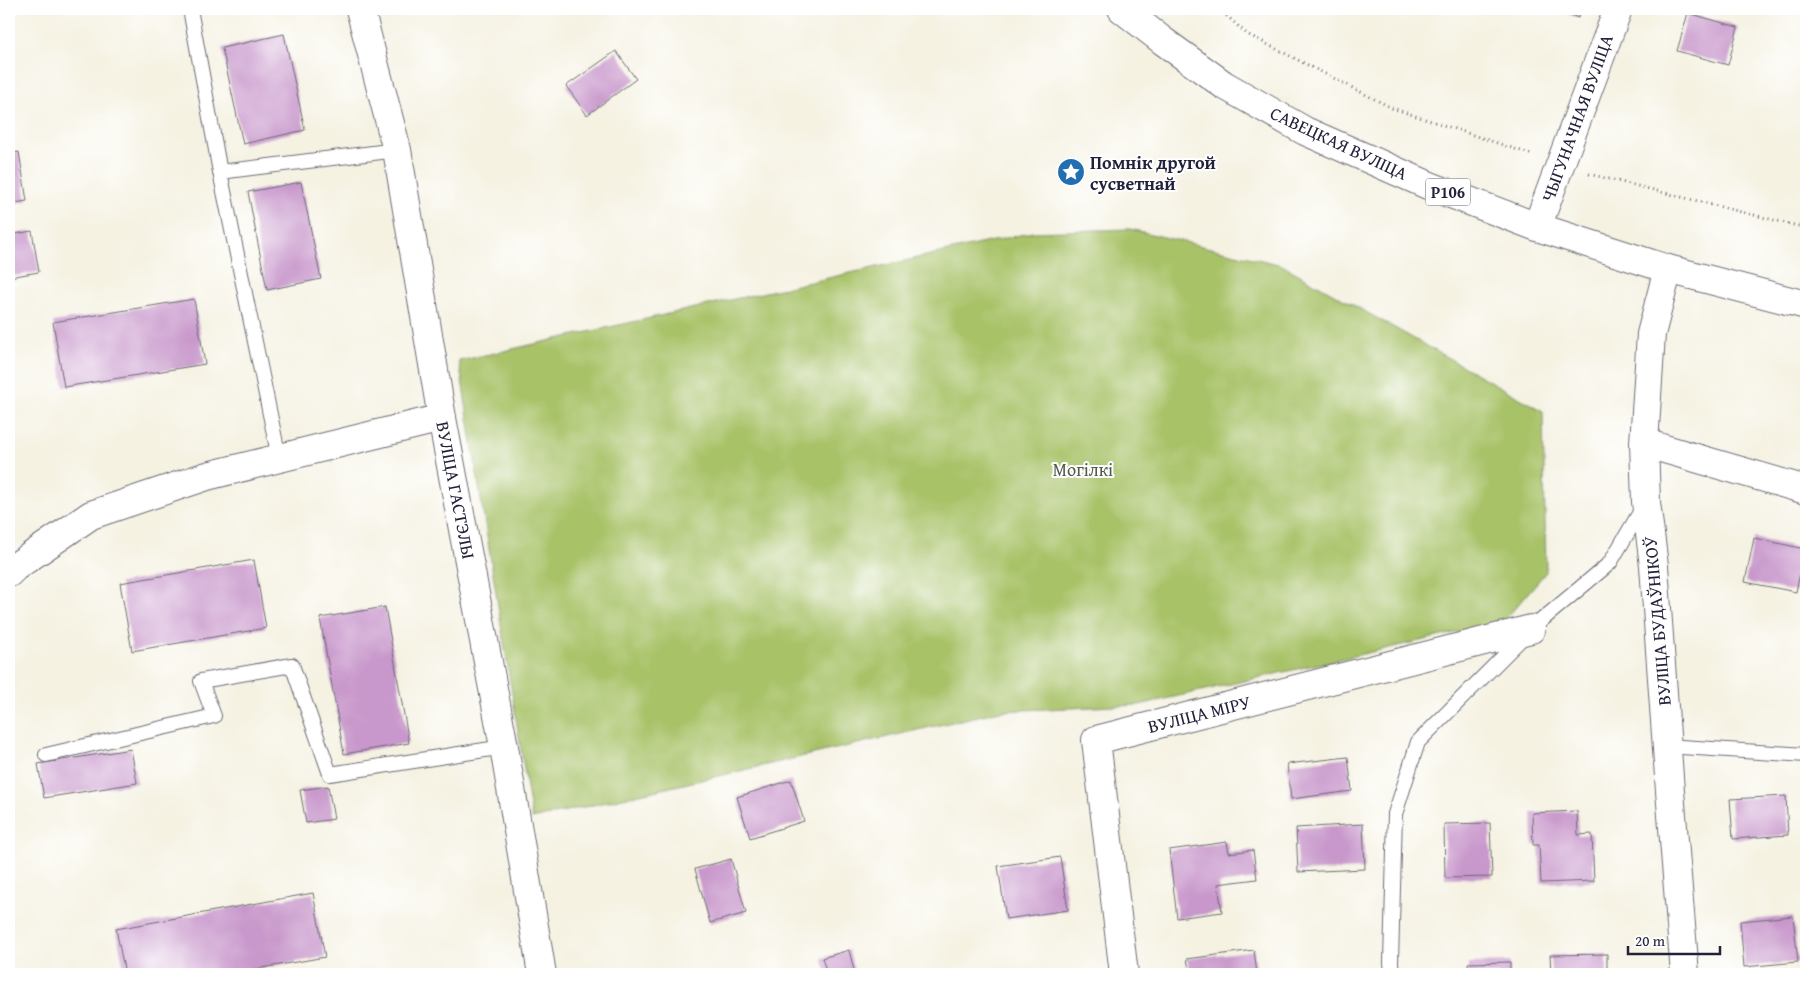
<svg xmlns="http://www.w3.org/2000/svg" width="1815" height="983" font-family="'Gentium Book Plus',serif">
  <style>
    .green { fill: #a8c268; stroke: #657252 }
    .building { fill: #c897cb }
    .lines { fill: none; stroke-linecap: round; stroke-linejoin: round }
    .lane-casing { stroke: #6c6b75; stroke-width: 16 }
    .street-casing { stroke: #6c6b75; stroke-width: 30 }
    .secondary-casing { stroke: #6c6b75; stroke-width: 30 }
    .primary-casing { stroke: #6c6b75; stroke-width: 30 }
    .path { stroke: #6c6b75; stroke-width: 3; stroke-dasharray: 1 4; stroke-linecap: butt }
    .lane { stroke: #fff; stroke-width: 14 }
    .street { stroke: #fff; stroke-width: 28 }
    .secondary { stroke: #fff; stroke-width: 28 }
    .primary { stroke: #fff; stroke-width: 28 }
    .labels { text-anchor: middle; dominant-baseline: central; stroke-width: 4; stroke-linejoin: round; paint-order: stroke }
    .shield { fill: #fff; stroke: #646476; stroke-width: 1 }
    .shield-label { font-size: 16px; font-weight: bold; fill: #22223b }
    .street-label { font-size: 18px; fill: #22223b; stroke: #fff }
    .poi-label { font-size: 18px; font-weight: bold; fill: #22223b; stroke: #fff; text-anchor: start }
    .park-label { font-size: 18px; fill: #515a4b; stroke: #fff }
  </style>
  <rect width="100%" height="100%" fill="#fff"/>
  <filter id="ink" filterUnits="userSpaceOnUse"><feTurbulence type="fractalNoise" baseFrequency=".02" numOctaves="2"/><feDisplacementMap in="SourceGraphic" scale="10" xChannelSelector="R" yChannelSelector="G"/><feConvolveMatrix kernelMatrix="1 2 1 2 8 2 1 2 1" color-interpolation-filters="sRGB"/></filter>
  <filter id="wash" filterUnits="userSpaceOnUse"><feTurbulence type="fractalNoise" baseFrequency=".0096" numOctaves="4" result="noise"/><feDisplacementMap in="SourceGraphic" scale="20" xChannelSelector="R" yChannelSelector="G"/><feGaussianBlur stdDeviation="1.12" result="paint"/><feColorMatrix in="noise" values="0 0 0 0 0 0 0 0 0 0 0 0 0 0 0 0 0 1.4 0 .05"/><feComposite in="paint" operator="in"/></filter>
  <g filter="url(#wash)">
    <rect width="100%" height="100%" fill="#f5f2e2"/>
    <path class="green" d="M1130 229 1282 265 1543 411 1546 572 1503 622 1139 705 1000 711 532 819 459 361 1033 232Z"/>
    <g id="blocks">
      <path class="building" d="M1555 9H1581L1578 18Z
        M1688 13 1738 27 1728 65 1677 51Z
        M284 34 305 130 243 144 222 48Z
        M616 51 636 79 587 115 566 86Z
        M19 152 27 201 9 204V154Z
        M301 182 321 279 267 290 248 192Z
        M32 231 39 272 9 277V235Z
        M194 299 205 364 64 387 53 322Z
        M1754 538 1805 549 1796 592 1745 582Z
        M254 560 266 628 132 651 120 583Z
        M385 607 409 743 344 754 320 618Z
        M131 749 137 783 44 798 38 764Z
        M1348 757 1352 791 1291 799 1287 764Z
        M791 780 804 821 750 838 737 797Z
        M328 786 334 819 306 823 300 790Z
        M1786 796 1788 835 1733 839 1730 799Z
        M1577 811 1578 835 1592 834 1594 881 1541 883 1539 845H1533L1532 813Z
        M1490 823 1492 877 1445 878 1444 824Z
        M1363 824 1365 869 1298 872 1296 828Z
        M1227 842 1229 853 1253 850 1257 879 1218 884 1222 912 1177 918 1169 850Z
        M1060 857 1068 910 1006 919 998 866Z
        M731 859 746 913 710 923 695 869Z
        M313 893 325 957 228 974H125L116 929Z
        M1793 916 1798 962 1744 967 1740 921Z
        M849 950 855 974H827L822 958Z
        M1254 950 1257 974H1190L1187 959Z
        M1607 954V974H1551L1550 955Z
        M1510 962V974H1469L1468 963Z"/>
    </g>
  </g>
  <g filter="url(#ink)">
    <use href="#blocks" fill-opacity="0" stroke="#6c6b75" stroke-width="1"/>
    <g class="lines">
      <g class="lane-casing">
        <path id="lane" d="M190 9 220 172 279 458
          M220 172 397 150
          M1666 746 1806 755
          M46 755 214 716 201 681 292 665 330 774 504 747
          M1392 974 1391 962 1395 814 1418 742 1531 629 1610 563 1643 507"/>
      </g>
      <g class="street-casing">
        <path id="street" d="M1537 227 1618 9
          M1668 269 1651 334 1644 443 1646 502 1654 566 1670 791 1685 974
          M442 418 504 747 542 974
          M1644 443 1806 490
          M1124 974 1096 740 1531 629"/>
      </g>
      <g class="secondary-casing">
        <path id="secondary" d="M9 573 15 567 91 515 207 476 442 418 397 150 360 9"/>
      </g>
      <g class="primary-casing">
        <path id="primary" d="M1122 9 1163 41 1224 85 1305 131 1430 186 1537 227 1668 269 1806 305"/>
      </g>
      <path class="path" d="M1219 9 1247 34 1392 108 1533 155
        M1589 174 1806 228"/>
      <use href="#lane" class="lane"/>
      <use href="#street" class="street"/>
      <use href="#secondary" class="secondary"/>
      <use href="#primary" class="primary"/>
    </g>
  </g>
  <defs>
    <g id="sight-disc" transform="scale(1.4375)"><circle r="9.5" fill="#1f6fb2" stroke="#fff"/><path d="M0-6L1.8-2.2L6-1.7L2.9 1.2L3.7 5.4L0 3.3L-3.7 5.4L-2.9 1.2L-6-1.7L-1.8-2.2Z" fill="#fff"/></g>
  </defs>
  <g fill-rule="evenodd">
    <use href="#sight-disc" x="1071" y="172"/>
  </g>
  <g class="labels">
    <rect class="shield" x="1425.5" y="178.5" width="45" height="27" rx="4"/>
    <g class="shield-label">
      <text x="1448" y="192">Р106</text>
    </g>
    <g class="street-label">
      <text transform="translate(1577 118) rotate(-70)">ЧЫГУНАЧНАЯ ВУЛІЦА</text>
      <text transform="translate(1339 143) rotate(25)">САВЕЦКАЯ ВУЛІЦА</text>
      <text transform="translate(456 490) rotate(79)">ВУЛІЦА ГАСТЭЛЫ</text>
      <text transform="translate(1657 621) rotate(-95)">ВУЛІЦА БУДАЎНІКОЎ</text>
      <text transform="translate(1199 714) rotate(-14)">ВУЛІЦА МІРУ</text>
    </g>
    <g class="poi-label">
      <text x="1090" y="162">Помнік другой<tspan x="1090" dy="21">сусветнай</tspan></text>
    </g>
    <g class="park-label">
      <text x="1083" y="469">Могілкі</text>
    </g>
  </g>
  <rect width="1815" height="983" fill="none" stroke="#fff" stroke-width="30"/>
  <path d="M1628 946v8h92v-8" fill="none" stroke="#22223b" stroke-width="2.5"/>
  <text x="1635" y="946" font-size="15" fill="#22223b" stroke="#ffffff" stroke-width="4" paint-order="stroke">20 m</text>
</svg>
